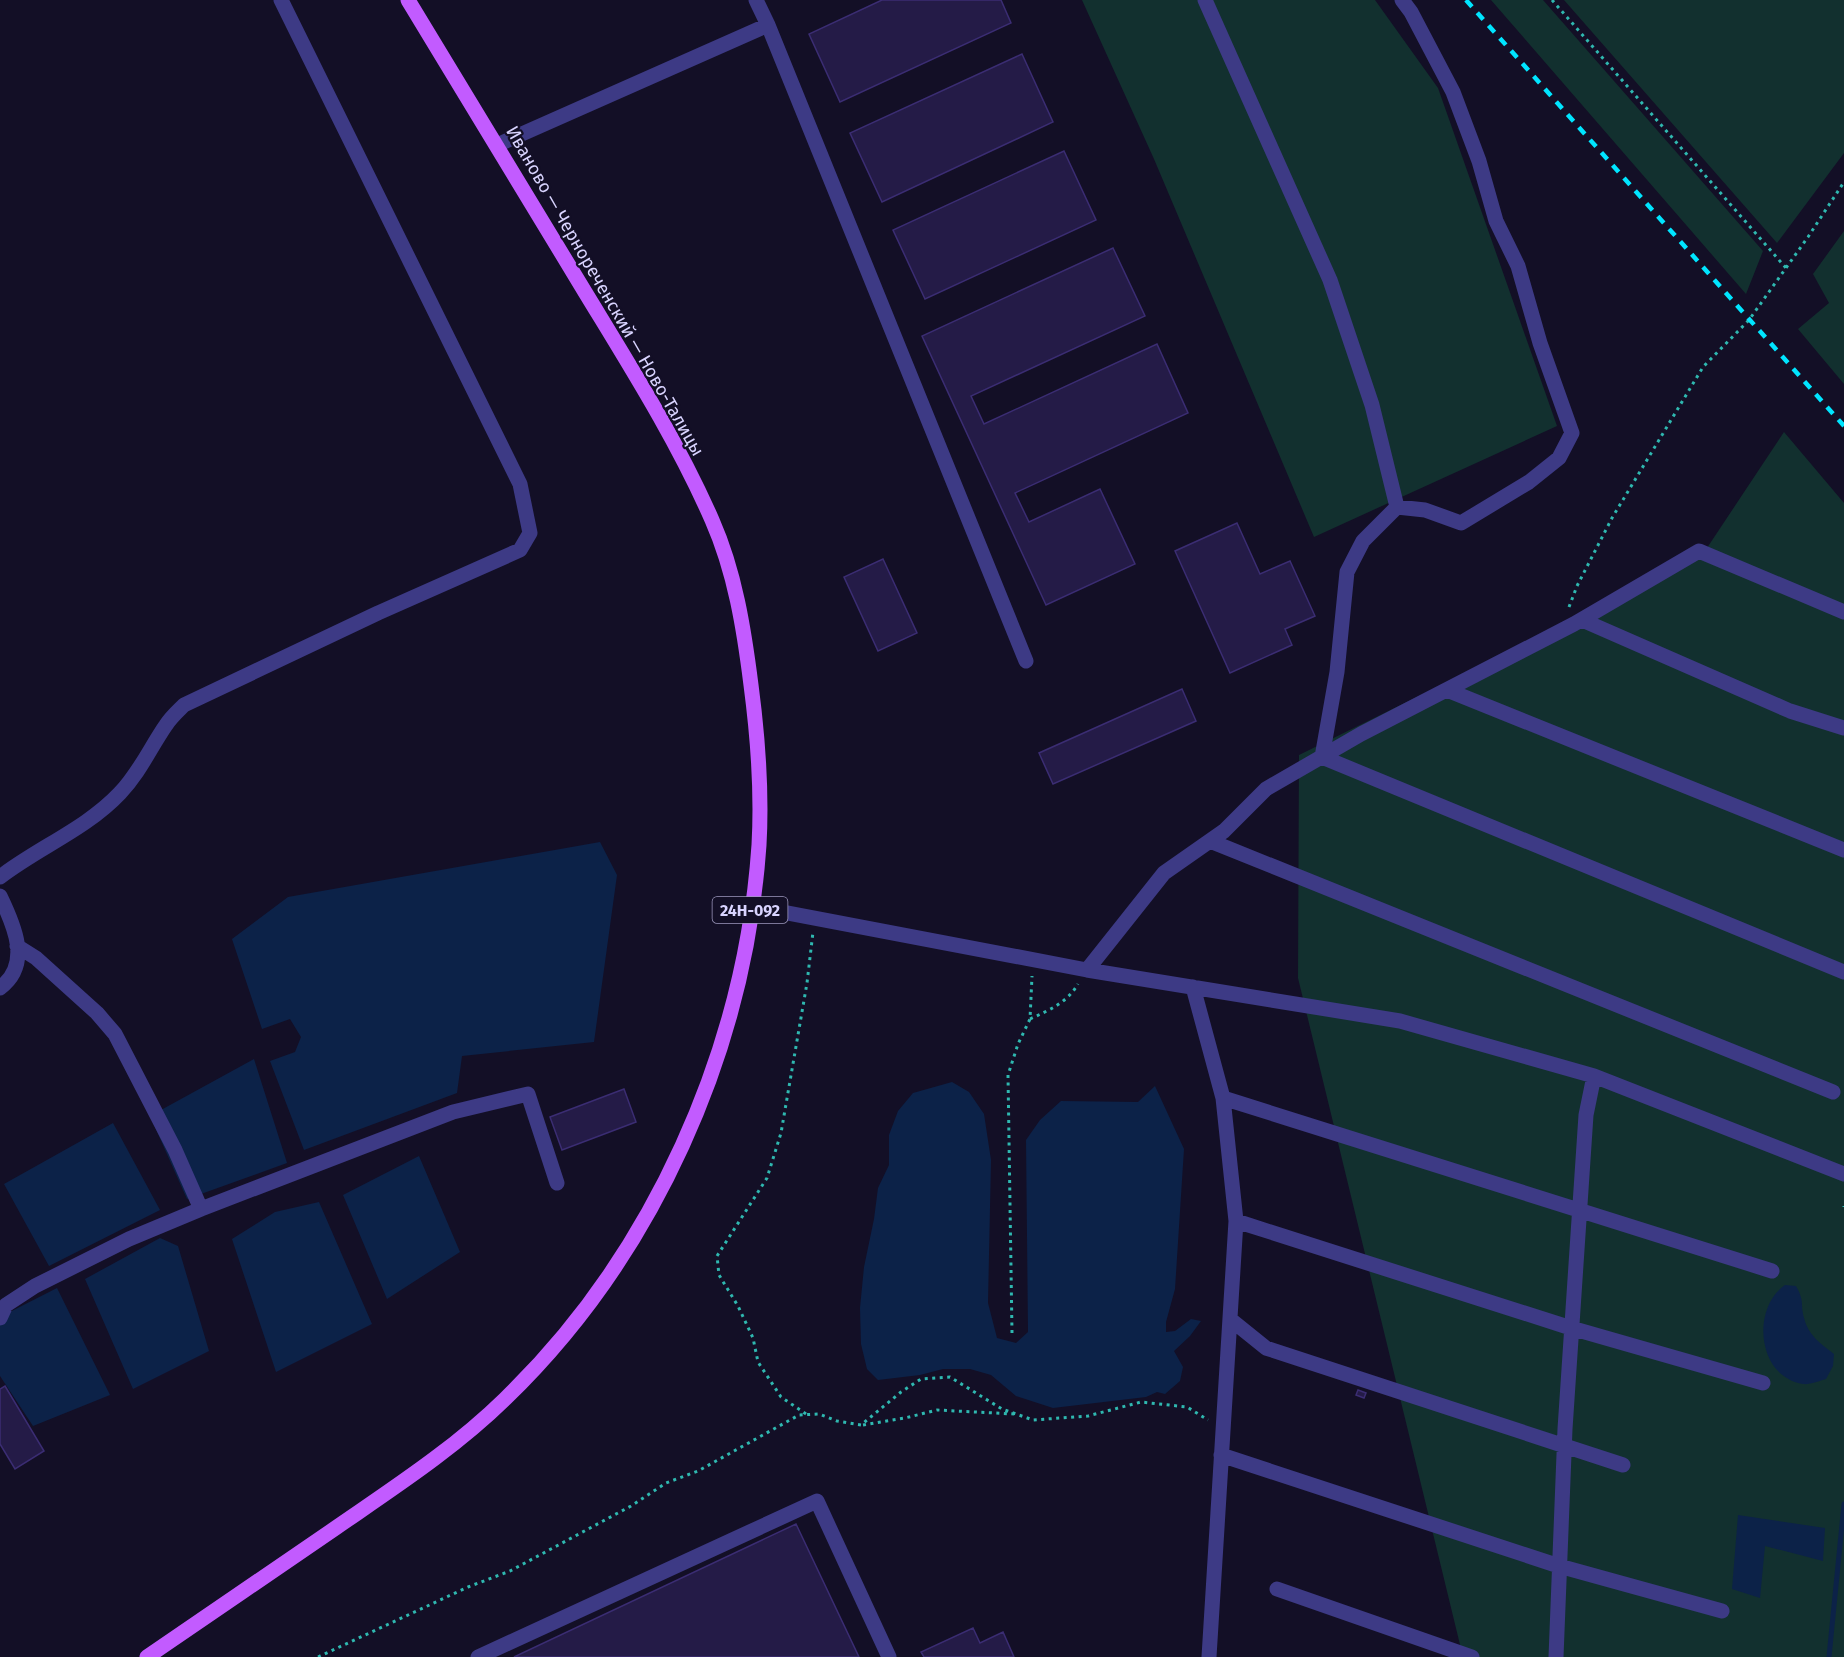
<svg xmlns="http://www.w3.org/2000/svg" width="1844" height="1657" font-family="'Fira Sans',sans-serif">
  <style>
    .green { fill: #12302f }
    .water { fill: #0c2248 }
    .lines { fill: none; stroke-linecap: round; stroke-linejoin: round }
    .stream { stroke: #0c2248; stroke-width: 5 }
    .building { fill: #241b47; stroke: #3b2d73; stroke-width: 1.5 }
    .path { stroke: #2fb8b0; stroke-width: 3; stroke-dasharray: 3 4.5; stroke-linecap: butt }
    .minor { stroke: #3d3a85; stroke-width: 15 }
    .major { stroke: #c25bff; stroke-width: 15 }
    .rail { stroke: #00e5ff; stroke-width: 4.5; stroke-dasharray: 9 8; stroke-linecap: butt }
    .labels { text-anchor: middle; dominant-baseline: central; stroke-width: 4.5; stroke-linejoin: round; paint-order: stroke }
    .shield { fill: #130f26; stroke: #9e99be; stroke-width: 1.5 }
    .shield-label { font-size: 16px; font-weight: bold; fill: #d9d4ff }
    .street-label { font-size: 18px; fill: #d9d4ff; stroke: #130f26 }
  </style>
  <rect width="100%" height="100%" fill="#130f26"/>
  <path class="green" d="M1082 0H1375L1438 88 1557 426 1314 537 1154 159Z
    M1491 0H1543L1763 251 1746 294Z
    M1564 0H1844V153L1777 243Z
    M1844 231V384L1798 329 1829 303 1813 274Z
    M1784 432 1844 503V1657H1463L1298 978 1299 755 1701 557Z"/>
  <path class="water" d="M600 842 617 875 594 1042 462 1056 457 1093 304 1150 270 1061 295 1052 301 1037 290 1019 262 1029 232 939 288 897Z
    M254 1059 287 1163 187 1199 150 1116Z
    M952 1082 969 1092 984 1114 991 1160 988 1303 997 1338 1016 1343 1028 1332 1026 1140 1040 1120 1061 1101 1138 1102 1155 1086 1184 1149 1175 1289 1166 1322V1332L1175 1331 1191 1319 1201 1321 1190 1336 1174 1351 1183 1367 1180 1381 1165 1394 1157 1392 1146 1397 1053 1408 1016 1396 991 1375 970 1369H943L920 1375 878 1380 867 1369 861 1344 860 1308 864 1267 874 1219 878 1188 889 1165V1135L898 1111 913 1093Z
    M113 1123 160 1210 49 1266 4 1184Z
    M419 1156 460 1252 387 1299 343 1195Z
    M319 1202 372 1324 276 1372 232 1239 275 1212Z
    M160 1238 178 1246 209 1351 133 1389 85 1279Z
    M1785 1285 1796 1286C1805 1302 1800 1303 1804 1318 1808 1335 1821 1344 1834 1354L1833 1366 1826 1379C1819 1381 1809 1385 1803 1384 1757 1377 1751 1308 1785 1285Z
    M57 1288 110 1395 33 1426 0 1376V1317Z
    M1738 1515 1825 1528 1823 1561 1765 1546 1760 1598 1732 1589Z"/>
  <g class="lines">
    <path class="stream" d="M1829 1657 1844 1504"/>
  </g>
  <path class="building" d="M882 0H1001L1011 23 840 102 809 34Z
    M1022 54 1053 122 882 202 850 133Z
    M1064 151 1096 220 925 299 893 230Z
    M1113 248 1145 316 971 396 984 424 1157 344 1188 413 1015 493 1029 522 1100 489 1135 564 1046 605 922 336Z
    M1237 523 1260 574 1290 561 1315 616 1285 629 1292 645 1230 673 1175 551Z
    M883 559 917 633 878 651 844 577Z
    M1182 689 1196 721 1053 784 1039 753Z
    M624 1089 636 1122 562 1150 550 1117Z
    M5 1386 44 1451 15 1469 0 1444V1389Z
    M1358 1390 1366 1393 1364 1398 1356 1395Z
    M796 1524 859 1657H514Z
    M973 1628 980 1643 1003 1632 1014 1657H924L921 1652Z"/>
  <g class="lines">
    <path class="path" d="M1552 0 1786 268
      M1569 607 1577 586 1612 518 1703 367 1749 320 1808 237 1844 182
      M1030 1019C1049 1010 1067 1003 1078 984
      M1844 1206V1207
      M1012 1333 1008 1075 1018 1044 1030 1019 1032 976
      M806 1414 781 1397 758 1362 753 1338 738 1306 719 1275 717 1256 767 1178 781 1133 807 983 813 932
      M863 1425 905 1418 937 1410 1014 1414
      M318 1657 468 1587 510 1571 631 1506 666 1483 698 1471 799 1415 819 1414 837 1421 861 1425 901 1392 921 1379 950 1377 1002 1409 1033 1420 1088 1416 1141 1402 1187 1407 1208 1420"/>
    <path class="minor" d="M756 0 768 25 1026 661
      M1205 0 1330 280 1372 405 1397 507 1363 541 1347 572 1337 672 1322 757 1844 972
      M497 145 768 25
      M1397 507 1425 510 1461 523 1529 482 1559 458 1572 433 1540 343 1518 266 1496 221 1479 161 1453 92 1411 12 1402 0
      M1582 620 1790 711 1844 728
      M1447 690 1844 850
      M1210 841 1833 1092
      M0 877C39 847 86 829 120 793 140 772 150 748 166 725 171 717 178 711 184 705L378 613 520 550 530 533 520 484 281 0
      M0 896C14 925 32 964 0 988
      M751 906 1087 970 1400 1021 1594 1076 1844 1174
      M1087 970 1164 873 1224 831 1266 789 1361 734 1574 624 1699 551 1844 612
      M1193 987 1223 1098 1236 1221 1209 1657
      M1223 1098 1772 1271
      M201 1209 453 1112 528 1094 557 1183
      M1236 1221 1571 1328 1763 1383
      M0 1318 6 1305 35 1286 129 1239 201 1209 175 1150 115 1034 97 1013 36 958 17 946
      M1230 1319 1266 1348 1623 1465
      M1221 1455 1559 1566 1722 1611
      M1277 1589 1472 1657
      M478 1657 817 1501 889 1657
      M1556 1657 1565 1429 1586 1115 1594 1076"/>
    <path class="major" d="M147 1657C210 1614 274 1570 337 1527 395 1487 455 1448 505 1399 653 1256 745 1051 759 845 762 792 758 738 751 685 744 629 735 572 712 520 677 440 630 366 585 292 526 194 467 97 408 0"/>
    <path class="rail" d="M1466 0 1844 426"/>
  </g>
  <g class="labels">
    <rect class="shield" x="712.5" y="897" width="75" height="26" rx="4.5"/>
    <g class="shield-label">
      <text x="750" y="910">24Н-092</text>
    </g>
    <g class="street-label">
      <text transform="translate(605 291) rotate(60)">Иваново — Чернореченский — Ново-Талицы</text>
    </g>
  </g>
</svg>
